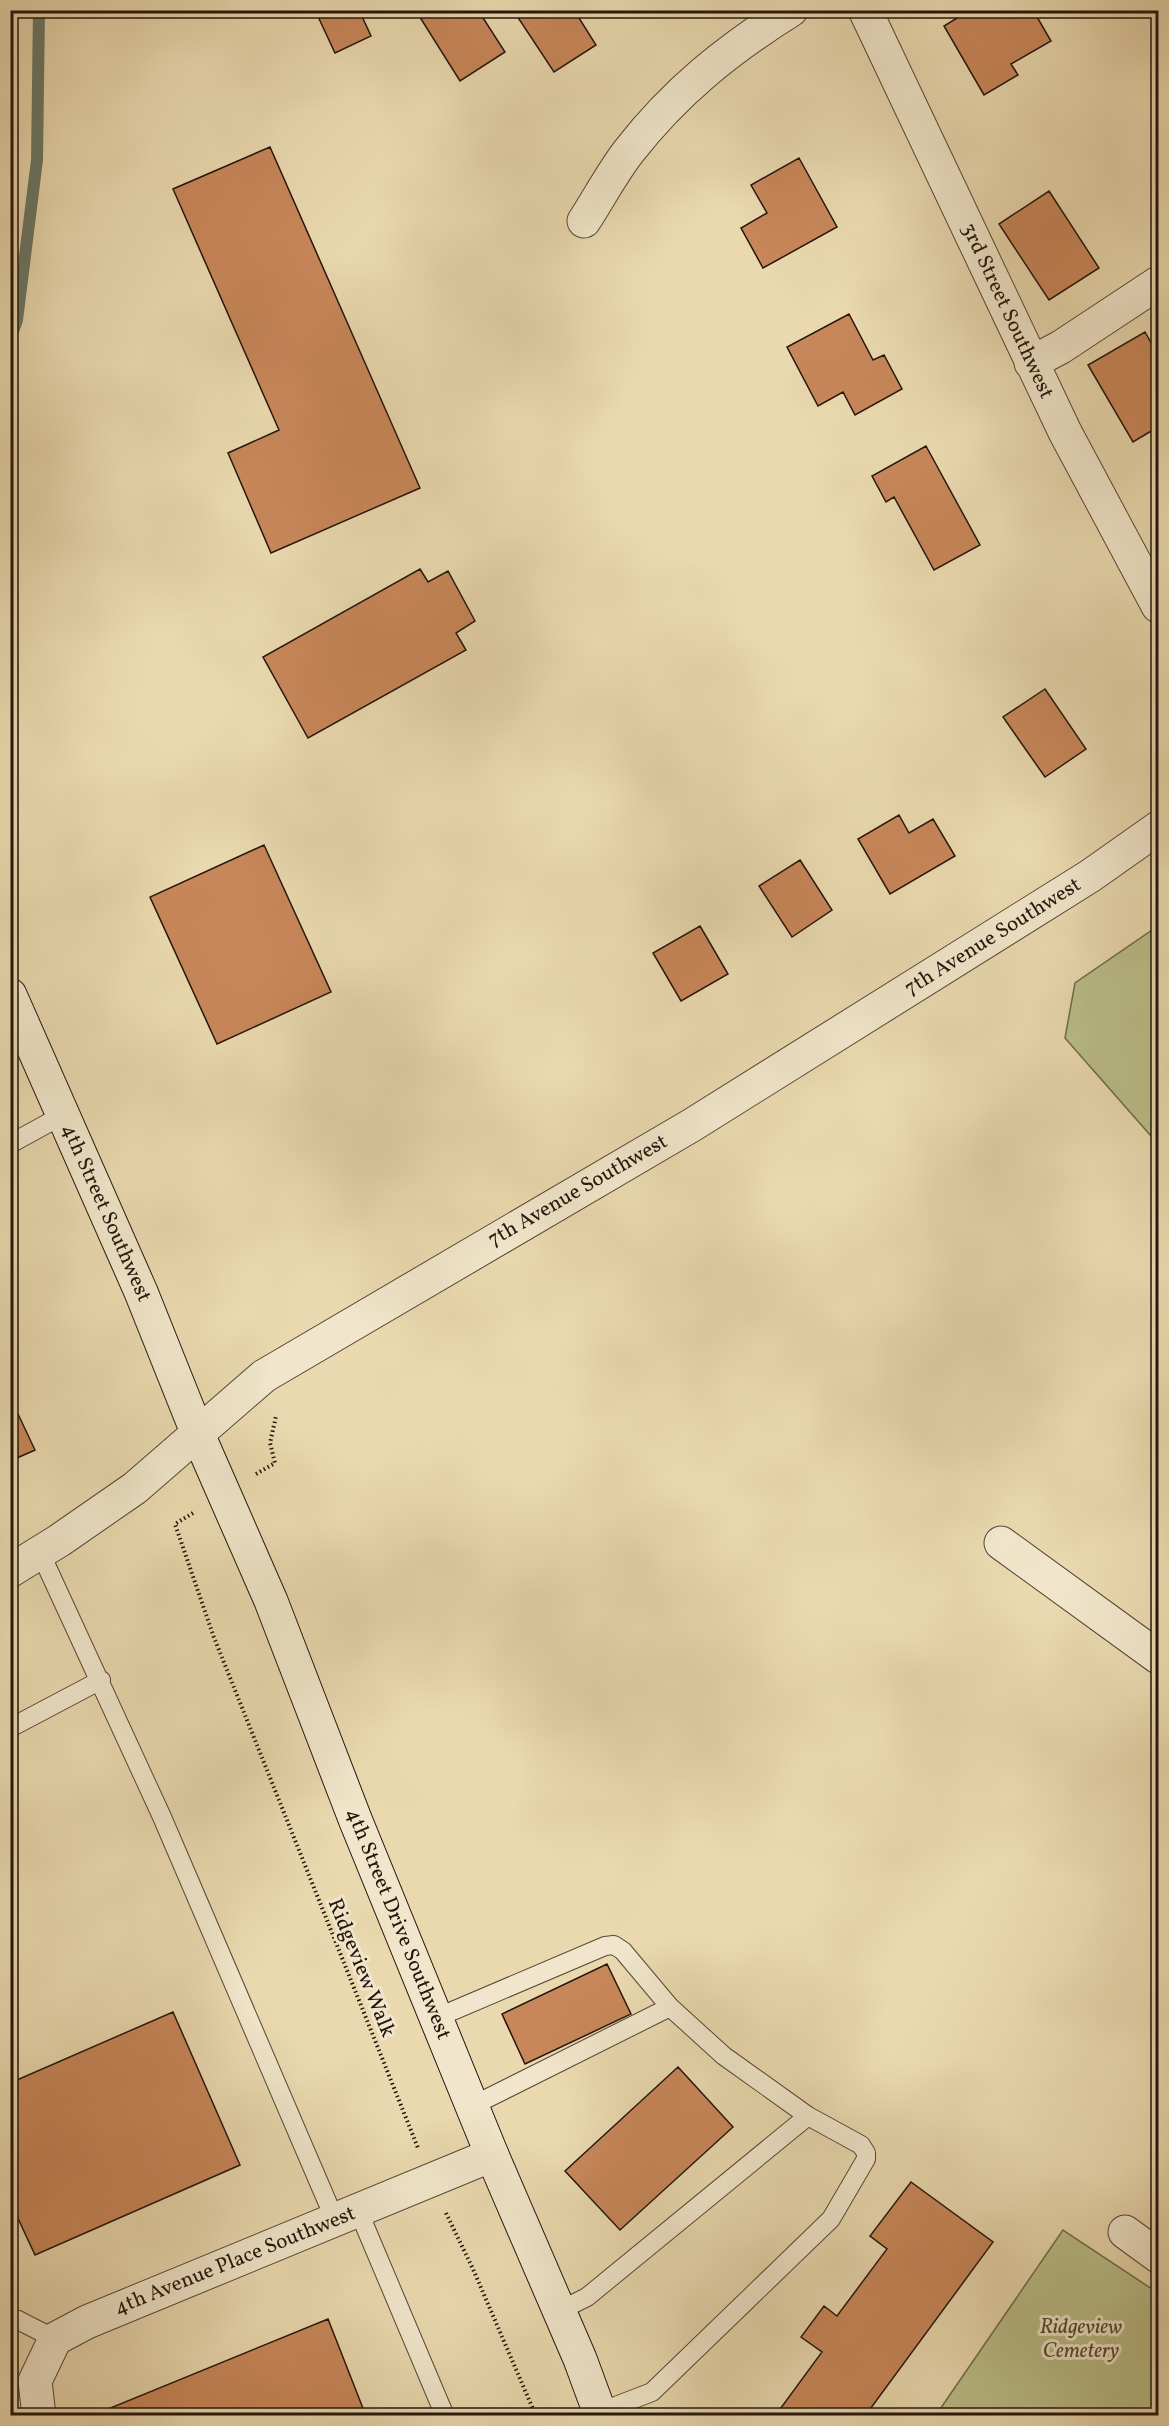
<svg xmlns="http://www.w3.org/2000/svg" width="1169" height="2426" font-family="Vollkorn,serif">
  <style>
    .green { fill: #babe88; stroke: #6e6a4a; stroke-width: 1.5 }
    .lines { fill: none; stroke-linecap: round; stroke-linejoin: round }
    .stream { stroke: #6a7968; stroke-width: 12 }
    .building { fill: #c8875a; stroke: #23150c; stroke-width: 1.5 }
    .service-casing { stroke: #554635; stroke-width: 20 }
    .minor-casing { stroke: #554635; stroke-width: 35 }
    .tertiary-casing { stroke: #554635; stroke-width: 35 }
    .secondary-casing { stroke: #23150c; stroke-width: 35 }
    .path { stroke: #23150c; stroke-width: 4; stroke-dasharray: 1.5 3; stroke-linecap: butt }
    .service { stroke: #f1e6cb; stroke-width: 18 }
    .minor { stroke: #f1e6cb; stroke-width: 33 }
    .tertiary { stroke: #f1e6cb; stroke-width: 33 }
    .secondary { stroke: #f1e6cb; stroke-width: 33 }
    .labels { text-anchor: middle; dominant-baseline: central; stroke-width: 6; stroke-linejoin: round; paint-order: stroke }
    .street-label { font-size: 21px; fill: #23150c; stroke: #f1e6cb }
    .park-label { font-size: 21px; font-style: italic; fill: #504831; stroke: #f1e6cb }
  </style>
  <rect width="100%" height="100%" fill="#ead9af"/>
  <filter id="stains"><feTurbulence type="fractalNoise" baseFrequency=".00333" numOctaves="4"/><feColorMatrix values="0 0 0 0 .2 0 0 0 0 .09 0 0 0 0 .02 0 0 0 .5 -.17"/></filter>
  <radialGradient id="worn" r=".72"><stop offset=".6" stop-color="#630" stop-opacity="0"/><stop offset="1" stop-color="#630" stop-opacity=".3"/></radialGradient>
  <path class="green" d="M1158 926V1144L1065 1038 1075 983Z
    M1063 2230 1158 2293V2415H936Z"/>
  <g class="lines">
    <path class="stream" d="M10 340 17 320 37 160 39 10"/>
  </g>
  <path class="building" d="M315 10H359L371 36 335 53Z
    M418 10H478L505 52 460 81 416 11Z
    M513 10H574L596 45 554 72Z
    M970 10H1033L1051 41 1011 64 1018 75 984 95 944 26Z
    M270 147 420 488 271 553 228 453 279 430 173 189Z
    M799 158 837 227 763 268 741 228 767 213 751 185Z
    M1049 191 1099 268 1049 300 999 224Z
    M849 314 873 360 884 355 902 389 855 415 843 392 818 406 787 347Z
    M1145 332 1158 355V427L1133 442 1088 365Z
    M926 446 980 545 934 570 894 497 886 502 872 476Z
    M420 569 428 582 448 571 475 621 456 633 466 650 308 738 263 657Z
    M1045 689 1086 749 1045 777 1003 717Z
    M899 815 909 833 933 819 955 856 890 894 858 839Z
    M264 845 331 992 217 1044 150 897Z
    M800 860 832 910 792 937 759 886Z
    M700 926 728 974 681 1001 653 953Z
    M10 1270 17 1286 10 1289Z
    M10 1397 35 1450 10 1461Z
    M607 1964 631 2014 525 2064 502 2014Z
    M173 2012 240 2165 35 2255 10 2201V2083Z
    M678 2067 733 2127 620 2230 565 2171Z
    M911 2182 993 2242 865 2416H775L822 2352 801 2337 824 2306 837 2316 887 2249 870 2236Z
    M328 2319 366 2416H91Z"/>
  <g class="lines">
    <g class="service-casing">
      <path id="service" d="M10 1144 63 1115
        M40 1552 162 1817 335 2220
        M10 1728 101 1680
        M436 2018 605 1946 614 1945 623 1951 670 2007
        M472 2106 670 2007 724 2056 808 2116 861 2145 866 2153V2159L831 2219 652 2392 600 2412
        M358 2210 445 2416
        M559 2311 587 2297 808 2116
        M10 2319 18 2320 55 2339"/>
    </g>
    <g class="minor-casing">
      <path id="minor" d="M865 10 1065 432 1158 606
        M584 221C599 198 612 173 629 151 675 92 727 50 791 10
        M1031 363 1061 347 1158 283
        M1001 1543 1158 1657
        M1125 2232 1158 2256
        M39 2416 35 2381 55 2339 87 2322 492 2155"/>
    </g>
    <g class="tertiary-casing">
      <path id="tertiary" d="M10 1571 60 1540 135 1488 264 1376 692 1125 1090 876 1158 828"/>
    </g>
    <g class="secondary-casing">
      <path id="secondary" d="M10 995 141 1292 197 1432 271 1601 355 1819 492 2155 580 2359 601 2416"/>
    </g>
    <path class="path" d="M256 1474 275 1463 270 1443 276 1416
      M193 1513 175 1524 213 1635 418 2148
      M446 2213 473 2269 536 2416"/>
    <use href="#service" class="service"/>
    <use href="#minor" class="minor"/>
    <use href="#tertiary" class="tertiary"/>
    <use href="#secondary" class="secondary"/>
  </g>
  <g class="labels">
    <g class="street-label">
      <text transform="translate(1007 311) rotate(65)">3rd Street Southwest</text>
      <text transform="translate(993 937) rotate(-32)">7th Avenue Southwest</text>
      <text transform="translate(578 1191) rotate(-30)">7th Avenue Southwest</text>
      <text transform="translate(106 1213) rotate(66)">4th Street Southwest</text>
      <text transform="translate(398 1924) rotate(68)">4th Street Drive Southwest</text>
      <text transform="translate(361 1968) rotate(68)">Ridgeview Walk</text>
      <text transform="translate(235 2261) rotate(-22)">4th Avenue Place Southwest</text>
    </g>
    <g class="park-label">
      <text x="1081" y="2327">Ridgeview<tspan x="1081" dy="24">Cemetery</tspan></text>
    </g>
  </g>
  <rect width="1169" height="2426" fill="none" stroke="#ead9af" stroke-width="36"/>
  <rect x="12" y="12" width="1145" height="2402" fill="none" stroke="#23150c" stroke-width="3"/>
  <rect x="18" y="18" width="1133" height="2390" fill="none" stroke="#23150c" stroke-width="1.5"/>
  <rect width="100%" height="100%" filter="url(#stains)"/>
  <rect width="100%" height="100%" fill="url(#worn)"/>
</svg>
